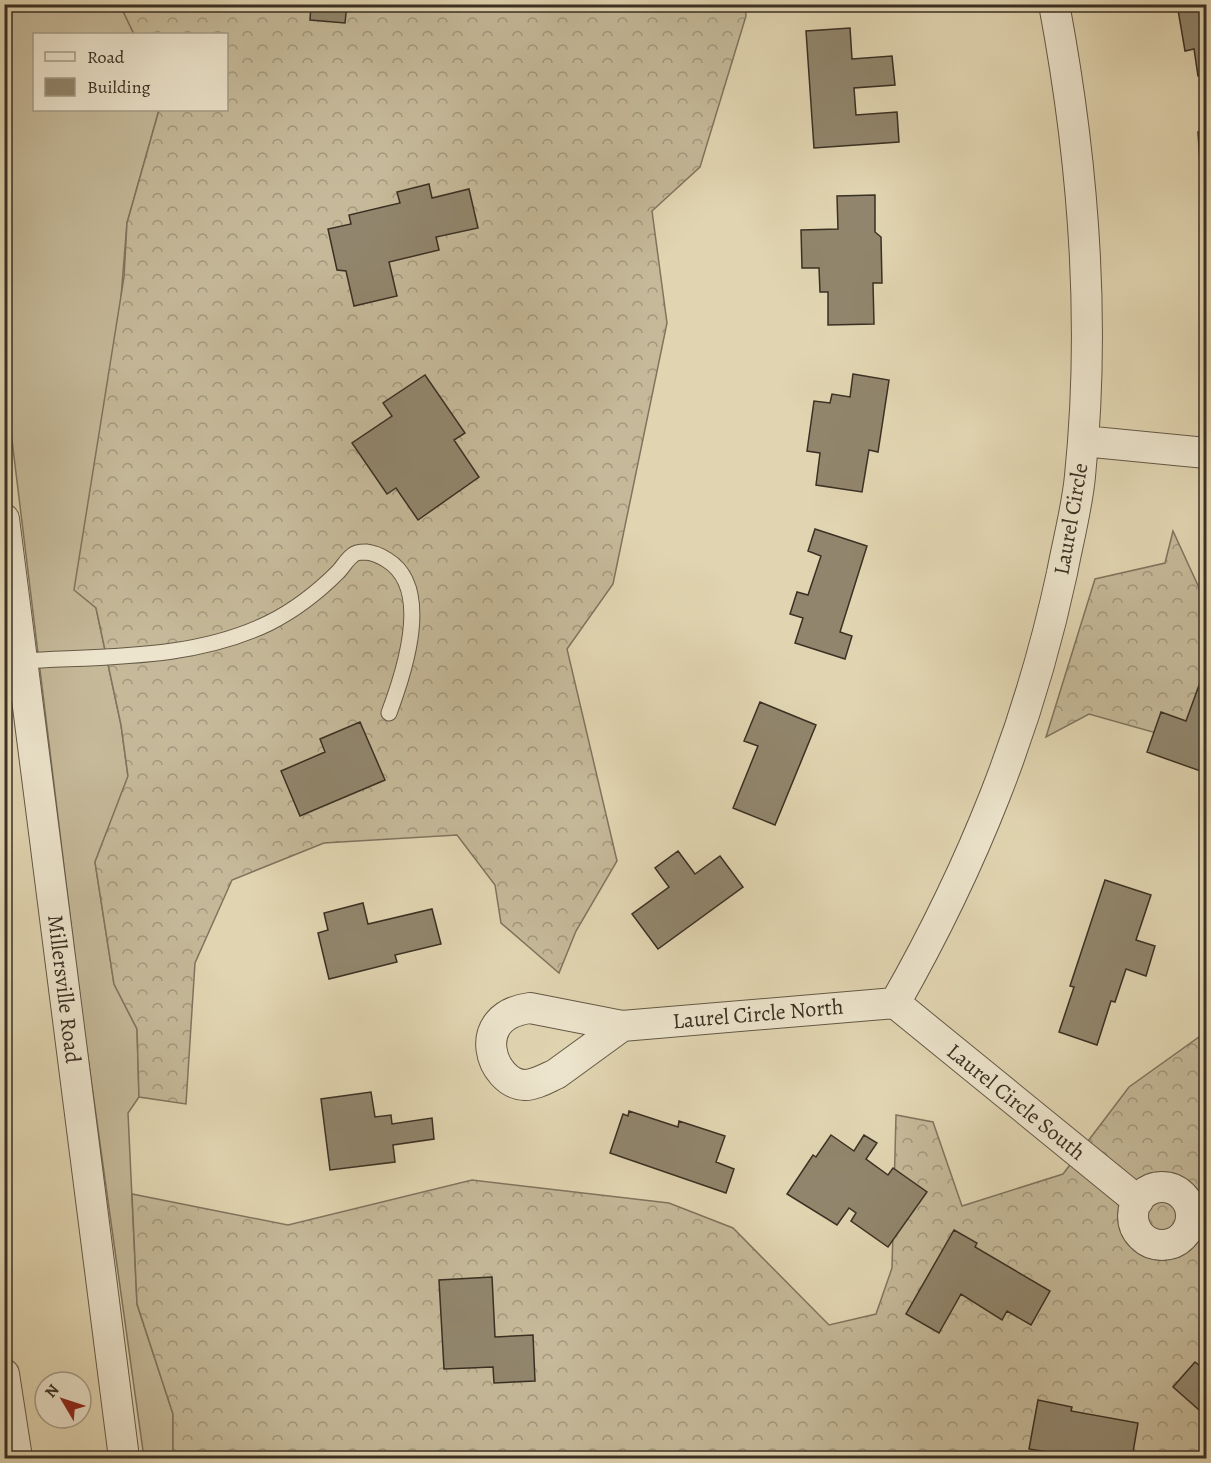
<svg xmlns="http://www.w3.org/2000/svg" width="1211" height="1463" font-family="Alegreya,serif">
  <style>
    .grass { fill: #c5b999; stroke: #80745e; stroke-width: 1.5 }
    .forest { fill: url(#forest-crowns); stroke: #80745e; stroke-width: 1.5 }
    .building { fill: #91866d; stroke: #3a3023; stroke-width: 1.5 }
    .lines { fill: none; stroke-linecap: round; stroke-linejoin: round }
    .service-casing { stroke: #645946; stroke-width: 17 }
    .minor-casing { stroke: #645946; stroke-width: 32 }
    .service { stroke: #ece4cc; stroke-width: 15 }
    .minor { stroke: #ece4cc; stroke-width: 30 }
    .labels { text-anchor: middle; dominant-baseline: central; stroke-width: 4.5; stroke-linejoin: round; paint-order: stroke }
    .street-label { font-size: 22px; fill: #3a3023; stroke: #ece4cc }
  </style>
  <defs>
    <pattern id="forest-crowns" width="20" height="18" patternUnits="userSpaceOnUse" patternTransform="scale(1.5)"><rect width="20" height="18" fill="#c5b999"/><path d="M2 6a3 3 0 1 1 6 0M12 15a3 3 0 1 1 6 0" fill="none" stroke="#a1977c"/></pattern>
  </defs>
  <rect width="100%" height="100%" fill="#e1d5b1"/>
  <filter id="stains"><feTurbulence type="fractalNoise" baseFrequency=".00333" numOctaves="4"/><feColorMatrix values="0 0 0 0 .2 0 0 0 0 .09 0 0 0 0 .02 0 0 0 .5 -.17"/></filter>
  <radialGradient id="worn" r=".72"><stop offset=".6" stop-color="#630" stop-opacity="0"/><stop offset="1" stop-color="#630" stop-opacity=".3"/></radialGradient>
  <path class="grass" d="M4 5H120L134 34H34V110H159L127 223 96 608 121 725 128 777 95 862 114 984 137 1029 139 1097 128 1113 137 1304 173 1414V1458H144L83 1022 5 383Z"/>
  <path class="forest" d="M120 5H745L746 16 700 167 652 211 667 323 613 584 567 649 617 861 576 931 559 973 501 923 495 885 457 835 324 843 232 880 195 963 186 1104 139 1097 137 1029 114 984 95 862 128 776 121 725 96 608 74 590 124 277 127 223 159 110H226V34H134Z
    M1173 531 1206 603V747L1089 714 1046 737 1095 579 1165 563Z
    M1206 1032V1458H173V1414L137 1304 132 1194 288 1225 472 1180 669 1203 733 1228 829 1325 876 1314 892 1268 896 1115 933 1122 962 1206 1063 1174 1129 1087Z"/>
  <path class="building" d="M311 4H347L345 23 310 20Z
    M1177 4H1206V75L1198 76 1194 49 1185 51Z
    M850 28 852 59 892 56 895 85 854 88 856 115 897 112 899 142 814 148 806 31Z
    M1206 131V187H1205L1202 163H1200L1198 132Z
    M429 184 432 198 469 189 478 228 436 237 439 250 389 262 397 296 354 306 346 271 337 270 328 229 351 224 349 215 400 203 397 192Z
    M875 195V232L881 237 882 283H873L874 324 828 325V292H820L819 268H802L801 230 838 229 837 196Z
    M853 374 889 380 878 452 869 450 862 492 816 485 820 453 807 451 814 401 830 403 832 394 850 397Z
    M425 375 465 433 454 440 479 477 418 520 396 488 387 494 352 443 392 416 383 403Z
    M815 529 867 546 840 632 852 636 845 659 795 643 803 618 790 614 797 592 808 595 821 556 808 551Z
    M1206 666V773L1147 752 1161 712 1186 721Z
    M760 702 816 725 775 825 733 808 758 746 744 741Z
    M360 722 385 780 300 816 281 771 325 752 320 739Z
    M678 851 695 874 720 856 743 887 658 949 632 914 669 887 655 868Z
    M1105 880 1151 895 1136 940 1155 946 1146 976 1126 969 1115 1002 1111 1001 1097 1045 1059 1032 1074 987 1070 986Z
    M363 903 368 924 432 909 441 944 395 955 397 962 329 979 318 933 328 930 324 913Z
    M371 1092 375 1117 391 1115 392 1124 432 1118 434 1139 393 1145 395 1162 330 1170 321 1099Z
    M629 1111 678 1127 679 1121 725 1136 716 1162 734 1169 726 1193 610 1153 623 1114 628 1116Z
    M831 1135 854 1151 864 1135 877 1143 866 1159 888 1175 893 1168 927 1192 888 1247 851 1221 856 1213 849 1208 837 1225 787 1194 813 1155 816 1157Z
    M954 1230 977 1243 975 1247 1050 1291 1031 1325 1007 1311 1002 1320 961 1294 939 1333 906 1314Z
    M492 1277 495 1337 533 1335 535 1381 494 1383 493 1367 444 1369 439 1280Z
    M1195 1362 1204 1369 1206 1367V1416L1173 1387Z
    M1038 1400 1072 1407 1071 1411 1138 1423 1132 1458H1084L1029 1449Z"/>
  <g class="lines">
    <g class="service-casing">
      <path id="service" d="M23 661C105 656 193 660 269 623 295 610 318 592 338 572 343 567 347 559 353 555 356 552 362 552 366 552 374 553 381 556 387 560 433 588 404 673 389 713"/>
    </g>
    <g class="minor-casing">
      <path id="minor" d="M1083 441 1206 453
        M4 519 124 1458
        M895 1003C973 866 1029 727 1062 573 1068 541 1077 508 1080 476 1096 319 1083 158 1054 4
        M895 1003 1138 1201
        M530 1008 622 1026 556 1074C547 1078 535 1085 525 1085 491 1084 468 1016 530 1008Z
        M622 1026 895 1003
        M1133 1216a29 29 0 1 1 58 0a29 29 0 1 1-58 0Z
        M4 1374 17 1458"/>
    </g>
    <use href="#service" class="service"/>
    <use href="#minor" class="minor"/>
  </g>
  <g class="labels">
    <g class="street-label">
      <text transform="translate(1071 519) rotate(-80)">Laurel Circle</text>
      <text transform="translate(64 989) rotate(83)">Millersville Road</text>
      <text transform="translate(758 1014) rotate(-5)">Laurel Circle North</text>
      <text transform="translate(1016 1102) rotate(39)">Laurel Circle South</text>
    </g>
  </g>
  <rect width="1211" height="1463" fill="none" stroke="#e1d5b1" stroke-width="24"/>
  <rect x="6" y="6" width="1199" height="1451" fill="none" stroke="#3a3023" stroke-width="3"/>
  <rect x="12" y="12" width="1187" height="1439" fill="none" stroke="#3a3023" stroke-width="1.5"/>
  <rect x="33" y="33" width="195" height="78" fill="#ece4cc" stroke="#a59c88" stroke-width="1.5"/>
  <rect x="45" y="52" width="30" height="9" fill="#ece4cc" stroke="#a59c88" stroke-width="1.5"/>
  <text x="87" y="63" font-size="18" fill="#3a3023">Road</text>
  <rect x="45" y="78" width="30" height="18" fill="#91866d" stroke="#a59c88" stroke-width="1.5"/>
  <text x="87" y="93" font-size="18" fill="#3a3023">Building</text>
  <g transform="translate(63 1400) rotate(309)"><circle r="28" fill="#ece4cc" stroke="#a59c88" stroke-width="1.5"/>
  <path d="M0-4.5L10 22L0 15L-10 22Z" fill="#8f2418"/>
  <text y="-9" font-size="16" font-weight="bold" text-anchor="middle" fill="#3a3023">N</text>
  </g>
  <rect width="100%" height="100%" filter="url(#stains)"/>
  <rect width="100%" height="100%" fill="url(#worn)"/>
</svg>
